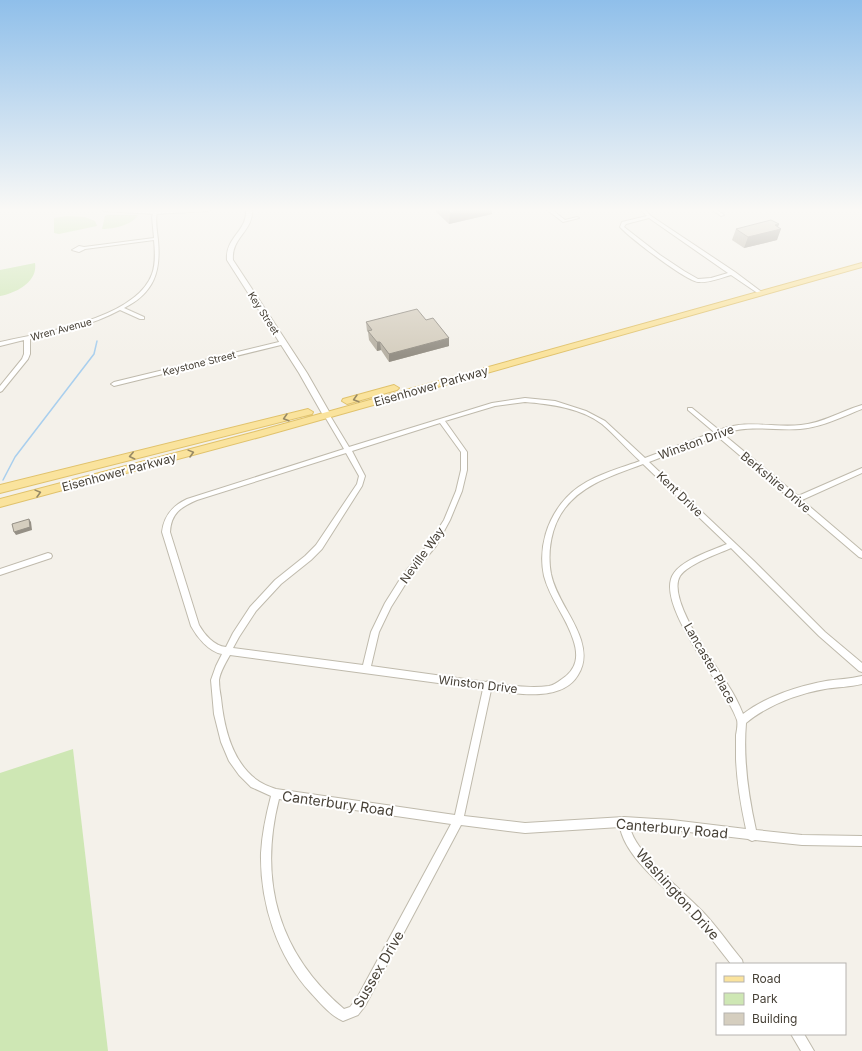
<svg xmlns="http://www.w3.org/2000/svg" width="862" height="1051" font-family="Inter,sans-serif">
  <style>
    .green { fill: #cee7b4 }
    .lines { fill: none; stroke-linecap: round; stroke-linejoin: round }
    .stream { stroke: #a9cfee; stroke-width: 1.5 }
    .minor-casing { stroke: #bfbaac; stroke-width: 2 }
    .tertiary-casing { stroke: #bfbaac; stroke-width: 2 }
    .primary-casing { stroke: #e0c26c; stroke-width: 2 }
    .minor { fill: #fff; fill-rule: evenodd }
    .tertiary { fill: #fff; fill-rule: evenodd }
    .primary { fill: #fae39d; fill-rule: evenodd }
    .wall { fill: #b7b1a4 }
    .shaded-wall { fill: #959086 }
    .building { fill: #d5cebf; stroke: #959086 }
    .oneway { stroke: #988a65 }
    .labels { text-anchor: middle; dominant-baseline: central; stroke-width: 4; stroke-linejoin: round; paint-order: stroke }
    .far-street-label { font-size: 10px; fill: #484238; stroke: #fff }
    .street-label { font-size: 12px; fill: #484238; stroke: #fff }
    .near-street-label { font-size: 14px; fill: #484238; stroke: #fff }
  </style>
  <rect width="100%" height="100%" fill="#f4f1ea"/>
  <path class="green" d="M107 215H138C132 225 114 229 102 229L105 216Z
    M67 216 85 217 95 221 97 226 59 234 54 233V218Z
    M35 263C38 282 16 293 0 296V270Z
    M73 749 108 1051H0V773Z"/>
  <g class="lines">
    <path class="stream" d="M3 480 15 457 94 354 97 341"/>
    <g class="minor-casing">
      <path id="minor" d="M546 209H551L565 220 577 217 579 218 563 222Z
        M640 209H644L651 216 735 272 763 293 759 294 731 275C721 278 709 283 698 282 685 280 630 238 620 227L622 222 647 216ZM649 218 728 273 711 278 698 279 684 271 660 255 624 227 626 224Z
        M711 209H716L724 215 721 216Z
        M154 211 157 212C155 221 157 230 158 240 161 272 154 293 124 308L144 317V319H140L120 310C92 325 60 332 30 339V354L28 359 2 391 0 392V386L22 359 24 354V340L0 346V342C41 333 136 319 152 274 156 264 155 251 154 240L85 249 79 252 72 250 79 246 84 247 154 238 152 217Z
        M283 341 286 343 285 344 114 386 111 384 114 382Z
        M525 398 555 401 586 411 605 421 645 458 714 432 688 410V408H692L719 430C747 419 772 428 801 425 823 423 841 411 862 405V409C842 417 822 427 800 429 774 431 748 424 723 434L798 496 862 468V473L802 500 862 551V558L859 557 717 436 649 462 754 561 825 632 862 663V672L859 671 819 636 731 548C718 554 688 564 680 576 666 599 715 664 728 685 734 694 739 704 743 714 765 697 798 686 826 681 838 679 850 679 862 676V684C850 687 837 687 825 689 797 694 768 705 746 723 743 759 748 794 756 830L802 835 862 836V846L802 845 755 840 752 841 748 839 672 830 630 827C634 852 683 891 701 910 716 925 728 943 742 960L743 964H731C719 949 707 933 695 918 673 894 625 859 620 827L525 833 461 825 365 1006 358 1015 343 1021C331 1016 320 1003 311 993 277 956 260 903 261 853 262 834 266 815 271 796L251 787 239 775 229 761 221 742 214 714 211 680 216 666 222 654C209 652 197 637 191 626L162 532C164 516 172 506 187 499L344 449 324 415 325 414H329L349 447 492 403ZM525 402C550 404 581 408 602 424 615 435 627 449 640 461 615 470 586 477 567 497 547 518 538 548 544 576 550 599 566 617 573 639 579 656 577 669 562 679 558 682 554 685 549 686 530 689 510 685 491 683L488 681 486 682 371 666 379 632 391 607 408 580 436 546 450 520 462 491 467 470V452L445 421 495 406ZM440 423 461 452V470L456 491 444 520 430 542 402 576 385 603 371 632 363 665 233 648 239 637 256 611 281 584 311 560 322 549 362 486 365 476 352 451ZM346 453 359 476 357 484 316 545 305 556 275 580 250 607 233 633 226 647C214 646 204 634 199 625L170 532C171 513 181 507 197 500ZM643 464 727 544C711 551 684 559 674 573 652 603 727 688 737 720 738 724 737 730 736 735 736 743 736 751 736 759 737 783 741 806 746 829L672 820 624 817 525 823 464 816 491 690C518 694 562 702 578 675 585 664 585 653 581 640 574 617 556 598 551 574 547 552 551 526 565 508 584 483 615 475 643 464ZM230 655 483 689 455 815 276 789C270 787 262 784 257 780 232 762 224 728 221 698 220 693 219 686 219 680 220 672 226 662 230 655ZM279 799 451 824 357 998 350 1007 344 1009C279 954 258 882 279 799Z
        M48 553 51 554 52 556 51 558 0 575V569Z
        M791 1034H804L814 1051H801Z"/>
    </g>
    <g class="tertiary-casing">
      <path id="tertiary" d="M101 209 155 210 211 209 208 211 155 214 104 211Z
        M246 209H252C254 231 231 237 233 260L307 373 331 415 330 417H324L299 373 227 260C225 237 248 231 246 209Z"/>
    </g>
    <g class="primary-casing">
      <path id="primary" d="M862 263V267L260 437 0 507V499L255 432Z
        M394 385 399 388 397 390 347 404 342 401 343 399Z
        M308 409 313 412 312 414 0 493V485Z"/>
    </g>
    <use href="#minor" class="minor"/>
    <use href="#tertiary" class="tertiary"/>
    <use href="#primary" class="primary"/>
  </g>
  <path class="wall" d="M433 209H492V214L449 224Z
    M778 227 777 240 744 248 732 240 736 229Z
    M366 322 449 346 389 362 381 350 377 351 369 340 368 332 367 331Z"/>
  <path class="shaded-wall" d="M469 209H492V214L449 224 450 213Z
    M779 224 777 230 781 229 777 240 744 248 748 237 775 225Z
    M449 338V346L389 362V354Z
    M377 342H380L381 350 377 351Z
    M29 519 31 522 32 530 16 535 14 532Z"/>
  <path class="building" d="M445 209H469L450 213Z
    M771 220 779 224 775 225 781 229 748 237 736 229Z
    M417 309 426 320 433 318 449 338 389 354 380 342H377L368 331 372 330 366 322Z
    M29 519 30 527 14 532 12 524Z"/>
  <defs><path id="oneway-chevron" d="M-2-3.5L2.5 0L-2 3.5" fill="none" stroke-width="1.6" stroke-linecap="round" stroke-linejoin="round"/></defs>
  <g class="oneway">
    <use href="#oneway-chevron" transform="translate(356 399) rotate(164)"/>
    <use href="#oneway-chevron" transform="translate(286 418) rotate(164)"/>
    <use href="#oneway-chevron" transform="translate(191 453) rotate(-15)"/>
    <use href="#oneway-chevron" transform="translate(132 456) rotate(167)"/>
    <use href="#oneway-chevron" transform="translate(38 493) rotate(-15)"/>
  </g>
  <linearGradient id="sky" x2="0" y2="1"><stop stop-color="#8fbfea"/><stop offset="0.59" stop-color="#faf9f6"/><stop offset="1" stop-color="#faf9f6" stop-opacity="0"/></linearGradient>
  <rect width="862" height="356" fill="url(#sky)"/>
  <g class="labels">
    <g class="far-street-label">
      <text transform="translate(264 313) rotate(57)">Key Street</text>
      <text transform="translate(61 329) rotate(-15)">Wren Avenue</text>
      <text transform="translate(199 363) rotate(-14)">Keystone Street</text>
    </g>
    <g class="street-label">
      <text transform="translate(431 386) rotate(-16)">Eisenhower Parkway</text>
      <text transform="translate(696 442) rotate(-20)">Winston Drive</text>
      <text transform="translate(119 472) rotate(-15)">Eisenhower Parkway</text>
      <text transform="translate(776 482) rotate(40)">Berkshire Drive</text>
      <text transform="translate(680 494) rotate(44)">Kent Drive</text>
      <text transform="translate(422 555) rotate(-54)">Neville Way</text>
      <text transform="translate(710 663) rotate(60)">Lancaster Place</text>
      <text transform="translate(478 684) rotate(7)">Winston Drive</text>
    </g>
    <g class="near-street-label">
      <text transform="translate(338 803) rotate(8)">Canterbury Road</text>
      <text transform="translate(672 828) rotate(5)">Canterbury Road</text>
      <text transform="translate(678 894) rotate(48)">Washington Drive</text>
      <text transform="translate(378 969) rotate(-60)">Sussex Drive</text>
    </g>
  </g>
  <rect x="716" y="963" width="130" height="72" fill="#ffffff" stroke="#b6b3af"/>
  <rect x="724" y="976" width="20" height="6" fill="#fae39d" stroke="#b6b3af"/>
  <text x="752" y="983" font-size="12" fill="#484238">Road</text>
  <rect x="724" y="993" width="20" height="12" fill="#cee7b4" stroke="#b6b3af"/>
  <text x="752" y="1003" font-size="12" fill="#484238">Park</text>
  <rect x="724" y="1013" width="20" height="12" fill="#d5cebf" stroke="#b6b3af"/>
  <text x="752" y="1023" font-size="12" fill="#484238">Building</text>
</svg>
